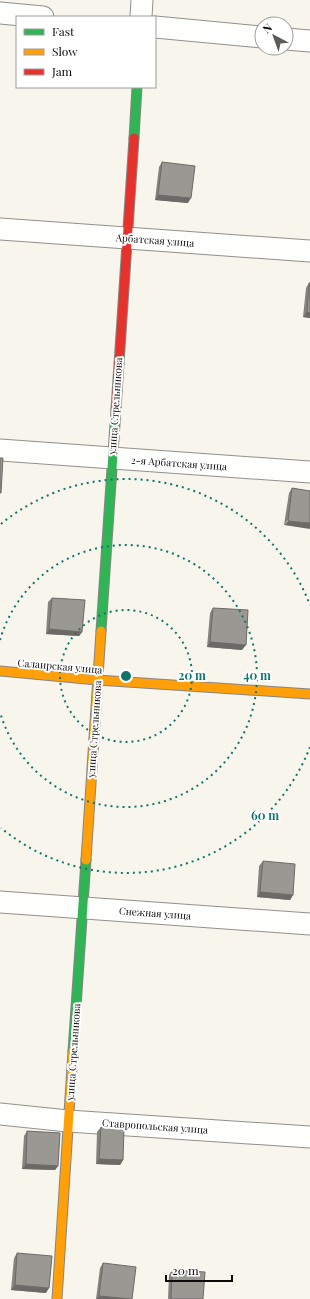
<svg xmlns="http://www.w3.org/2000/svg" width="310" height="1299" font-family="'Playfair Display',serif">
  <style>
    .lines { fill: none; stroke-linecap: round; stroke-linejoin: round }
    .street-casing { stroke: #91908c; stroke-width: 23 }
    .fast-casing { stroke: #888683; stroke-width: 11 }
    .slow-casing { stroke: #888683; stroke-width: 11 }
    .jam-casing { stroke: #888683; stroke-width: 11 }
    .street { stroke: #fefefc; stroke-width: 21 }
    .fast { stroke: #30b455; stroke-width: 9 }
    .slow { stroke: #ff9f0a; stroke-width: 9 }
    .jam { stroke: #e5322d; stroke-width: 9 }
    .wall { fill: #84837e }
    .shaded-wall { fill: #6c6a67 }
    .building { fill: #9a9893; stroke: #6c6a67 }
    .ring { fill: none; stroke: #0f766e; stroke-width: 2; stroke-dasharray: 2 4 }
    .labels { text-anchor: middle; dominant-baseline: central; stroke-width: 4; stroke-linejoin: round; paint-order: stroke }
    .street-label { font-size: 10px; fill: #0a0a0a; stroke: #fff }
    .centre { fill: #0f766e; stroke: #fff; stroke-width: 2 }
    .ring-label { font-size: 12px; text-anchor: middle; font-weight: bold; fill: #0f766e; stroke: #fff; stroke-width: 4; stroke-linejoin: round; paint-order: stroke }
  </style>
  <rect width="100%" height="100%" fill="#f8f5ed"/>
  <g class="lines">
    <g class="street-casing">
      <path id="street" d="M0 13 43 17
        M141 17 142 0
        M155 27 262 37
        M286 39 310 41
        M0 229 310 251
        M0 450 310 472
        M0 902 310 924
        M0 1114 68 1121 310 1137"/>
    </g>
    <g class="fast-casing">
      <path id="fast" d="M134 138 137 87
        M101 631 116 409
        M73 1051 86 860"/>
    </g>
    <g class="slow-casing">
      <path id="slow" d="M0 671 97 680 310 694
        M86 860 101 631
        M57 1299 73 1051"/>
    </g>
    <g class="jam-casing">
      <path id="jam" d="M116 409 134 138"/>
    </g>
    <use href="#street" class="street"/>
    <use href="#fast" class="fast"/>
    <use href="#slow" class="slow"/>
    <use href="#jam" class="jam"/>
  </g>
  <path class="wall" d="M162 162 188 203 155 200 159 167Z
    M309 283H310V318L303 317 306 288Z
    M292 488 310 491 284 525 289 493Z
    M52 598 82 632 79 636 46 634 48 602Z
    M213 608 242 650 207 647 210 613Z
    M263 861 293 895 290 900 257 897 259 866Z
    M101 1127 123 1160 120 1165 96 1164 97 1132Z
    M27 1131 58 1166 55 1170 22 1169 24 1136Z
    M17 1253 46 1293 11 1290 14 1258Z
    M103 1263 132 1299H96L100 1268Z
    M172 1270 203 1299H168L169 1275Z"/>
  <path class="shaded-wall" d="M158 195 191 198 188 203 155 200Z
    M307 312 310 313V318L303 317Z
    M288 521 310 523V529L284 525Z
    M49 629 82 632 79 636 46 634Z
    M210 642 246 645 242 650 207 647Z
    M260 892 293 895 290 900 257 897Z
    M99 1159 123 1160 120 1165 96 1164Z
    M26 1164 58 1166 55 1170 22 1169Z
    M15 1285 49 1288 46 1293 11 1290Z
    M99 1296 127 1299H96Z"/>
  <path class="building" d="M162 162 195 166 191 198 158 195Z
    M309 283H310V313L307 312Z
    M0 458H3L1 493H0Z
    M292 488 310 491V523L288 521Z
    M52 598 85 600 82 632 49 629Z
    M213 608 248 610 246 645 210 642Z
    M263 861 295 864 293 895 260 892Z
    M101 1127 124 1128 123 1160 99 1159Z
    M27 1131 60 1133 58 1166 26 1164Z
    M17 1253 52 1256 49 1288 15 1285Z
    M103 1263 136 1267 132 1299 99 1296Z
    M172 1270 205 1272 203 1299H171Z"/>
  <g class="ring">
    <circle cx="126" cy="676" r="66"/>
    <path d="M0 640A131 131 0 1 1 0 712"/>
    <path d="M310 747A197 197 0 0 1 1 828M1 524A197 197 0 0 1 310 605"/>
  </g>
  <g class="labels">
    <g class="street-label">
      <text transform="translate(155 240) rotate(4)">Арбатская улица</text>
      <text transform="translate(115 406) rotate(-86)">улица Стрельникова</text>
      <text transform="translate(179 463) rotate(4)">2-я Арбатская улица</text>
      <text transform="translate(60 666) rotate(5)">Салаирская улица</text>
      <text transform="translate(94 729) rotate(-86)">улица Стрельникова</text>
      <text transform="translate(155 913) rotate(4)">Снежная улица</text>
      <text transform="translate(73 1052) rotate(-86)">улица Стрельникова</text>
      <text transform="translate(155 1126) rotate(4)">Ставропольская улица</text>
    </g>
  </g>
  <circle cx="126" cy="676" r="6" class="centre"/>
  <g class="ring-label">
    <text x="192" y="680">20 m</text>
    <text x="257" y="680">40 m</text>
    <text x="265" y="820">60 m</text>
  </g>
  <rect x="16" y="16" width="140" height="72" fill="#ffffff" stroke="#9d9d9d"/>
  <rect x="24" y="29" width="20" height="6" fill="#30b455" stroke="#9d9d9d"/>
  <text x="52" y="36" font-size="12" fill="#0a0a0a">Fast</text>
  <rect x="24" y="49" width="20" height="6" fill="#ff9f0a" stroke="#9d9d9d"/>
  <text x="52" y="56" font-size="12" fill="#0a0a0a">Slow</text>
  <rect x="24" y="69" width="20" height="6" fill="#e5322d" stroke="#9d9d9d"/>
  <text x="52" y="76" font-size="12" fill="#0a0a0a">Jam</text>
  <g transform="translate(274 36) rotate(319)"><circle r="19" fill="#ffffff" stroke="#9d9d9d"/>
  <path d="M0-3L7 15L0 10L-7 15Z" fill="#5d5c59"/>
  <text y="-6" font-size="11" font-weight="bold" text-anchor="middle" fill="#0a0a0a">N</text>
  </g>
  <path d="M166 1275v6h66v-6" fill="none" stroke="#0a0a0a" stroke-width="2"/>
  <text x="172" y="1275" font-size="12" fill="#0a0a0a" stroke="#ffffff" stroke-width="3" paint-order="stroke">20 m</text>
</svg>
